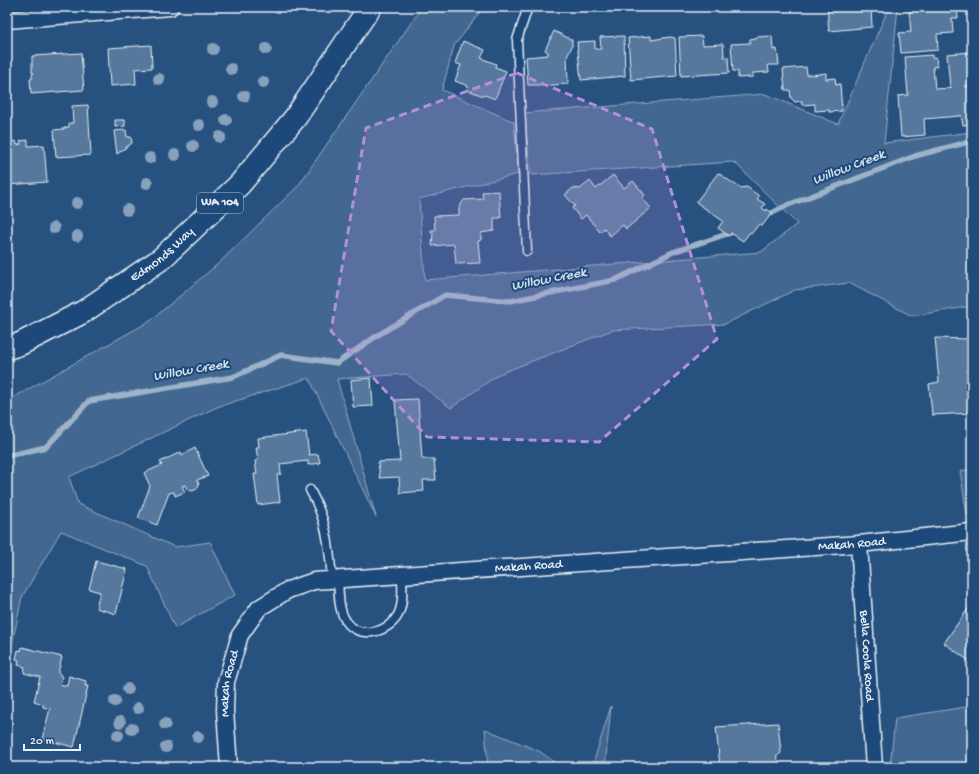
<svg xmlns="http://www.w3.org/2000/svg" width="979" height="774" font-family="'Gochi Hand',sans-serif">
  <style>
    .green { fill: #436891; stroke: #96acc4 }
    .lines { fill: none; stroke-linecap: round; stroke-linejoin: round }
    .stream { stroke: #9db3c9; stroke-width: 5.5 }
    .building { fill: #57789d; stroke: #e8f1f8 }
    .lane-casing { stroke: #e8f1f8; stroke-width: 11 }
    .street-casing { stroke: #e8f1f8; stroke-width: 19 }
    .primary-casing { stroke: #e8f1f8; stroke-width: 25 }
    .lane { stroke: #1f4a7a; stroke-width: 8 }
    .street { stroke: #1f4a7a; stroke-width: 16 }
    .primary { stroke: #1f4a7a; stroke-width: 22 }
    .tree { fill: #88a1bc }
    .marked { fill: #b28edc; fill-opacity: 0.2; stroke: #b28edc; stroke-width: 3; stroke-dasharray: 8 5; stroke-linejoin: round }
    .labels { text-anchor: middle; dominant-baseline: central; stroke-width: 4; stroke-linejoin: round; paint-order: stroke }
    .shield { fill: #1f4a7a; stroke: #acbfd2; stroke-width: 1 }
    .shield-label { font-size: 12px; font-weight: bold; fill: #e8f1f8 }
    .street-label { font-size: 13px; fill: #e8f1f8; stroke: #1f4a7a }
    .water-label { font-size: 14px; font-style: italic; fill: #d5e2ec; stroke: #1f4a7a }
  </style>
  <rect width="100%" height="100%" fill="#27517f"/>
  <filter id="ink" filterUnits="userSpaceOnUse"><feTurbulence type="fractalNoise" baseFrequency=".025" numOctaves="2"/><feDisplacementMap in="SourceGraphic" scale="8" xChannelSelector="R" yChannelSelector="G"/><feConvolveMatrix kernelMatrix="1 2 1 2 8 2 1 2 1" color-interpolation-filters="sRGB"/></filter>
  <g filter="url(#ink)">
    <path class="green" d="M422 7H484L454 46 442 90 514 122 518 174 419 199 425 280 761 252 797 224 734 162 531 175 524 113 765 94 838 124 889 7H898L884 143 972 132V306L912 316 849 283 795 290 725 324 612 330 499 374 451 408 406 374 337 379 376 517 309 378 217 407 69 477 78 504 175 547 210 542 235 595 175 628 147 566 61 531 22 597 7 668V401L150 321 219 263 298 186Z
      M972 469V515H967L960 471Z
      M611 706 605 767H592Z
      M972 706V767H890L895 718Z
      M485 729 539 751 561 767H488Z"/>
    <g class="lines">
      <path class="stream" d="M766 216 788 205 915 156 972 141
        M7 456 46 447 89 401 233 377 281 355 337 363 378 335 445 295 510 301 615 280 673 252 733 232"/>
    </g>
    <path class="building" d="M827 7H871L872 27 829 31Z
      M933 7H957L958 18H952L953 33 937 34 938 50 901 53 899 33 911 32 909 11 933 9Z
      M554 31 572 40V46L567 57 568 84 539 86V85H528L526 57 548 55V52L545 50Z
      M624 36 625 76 581 80 577 42 595 41V49H601L600 37Z
      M651 36V40L670 37 675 38 677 76 631 80 628 38Z
      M702 36 703 45 723 44 724 53 723 54H724V57H728L729 73 681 76 679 37Z
      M772 36 773 50 777 49 779 65H768L769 72 753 73V77L738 78V71H733L731 44 750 43V39L756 38V37Z
      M463 41 485 50 481 58 496 64 495 67 506 71 495 99 485 95 484 96 467 90 468 86 455 81 461 65 455 63Z
      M151 45 152 68 135 69 136 84 110 86 108 48Z
      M972 52V85H965V87L972 86V124L963 125 961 115 960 116 924 119 925 135 901 137 898 96 908 95 905 57 932 55V58L936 57 937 66 933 67 935 89 952 88 950 87 947 54Z
      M81 53 84 90 31 94 30 79H32V75L34 73H32V56Z
      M806 67 807 75 812 74V75L826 73V79L835 78 836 85 840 84 842 111 829 112V110L815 111V104L802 105V101L795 102 791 98 790 90H785L783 69Z
      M88 105 91 155 56 157 54 130 64 129V128L69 127V123H73L72 106Z
      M115 120H125V126L115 127Z
      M126 130 127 137H131L132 143 117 154 114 131Z
      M28 140V146L44 145 47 182 7 185V142L16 141 17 145 21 144 20 141Z
      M718 173 740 188 747 187 759 196 757 199 765 204 762 208 766 211 767 209 772 213 762 226 759 224 752 233 750 232 743 241 731 233 729 236 718 228 723 221 696 202Z
      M613 175 624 188 633 181 645 195 642 198 651 208 626 229 623 225 610 236 604 228 600 232 586 215 581 219 572 208 575 206 565 195 573 188 580 189 590 181 596 189Z
      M499 191 501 218H494V231L481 233V240L478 241 480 263 456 264 454 244 432 246 433 233H431V230H435L434 216 459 215V207L464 200 483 199 482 192Z
      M935 338 968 339V346H972V413L932 415 929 384 939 382Z
      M371 378 373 406 353 407 351 380Z
      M418 399 422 459H434L436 480H423L424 491 400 493 399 477 380 478 378 462 400 461 395 400Z
      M306 432 309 455 318 454 320 463 308 465V461L280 464 281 474 277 475 280 502 258 505 254 474H257L255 461 258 460 256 447H259L258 438Z
      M195 448 208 476 197 480 199 484 197 489 192 491 187 489 185 485 182 486 185 492 175 496 174 492 169 493 157 525 138 518 150 486 144 473 162 465 160 462 181 452 182 455Z
      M96 561 127 569 116 614 96 608 100 592 89 589Z
      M972 603V663L944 643Z
      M22 647 62 657 58 673 60 674 62 678 60 684 67 686 69 676 86 681 85 686H88L74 747 42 739 50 709 43 707V704L34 701 40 677 24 673 25 667 18 665 19 660 16 659 18 650 21 651Z
      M778 723 781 753 776 757 783 767H720L716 727Z"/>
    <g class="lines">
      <g class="lane-casing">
        <path id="lane" d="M527 251 517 40 528 7
          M310 490C327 520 329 545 332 579
          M338 579C339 592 338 610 346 621 359 640 388 633 398 615 404 603 402 587 402 575"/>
      </g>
      <g class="street-casing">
        <g id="street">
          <path d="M7 20 170 7"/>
          <path id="s1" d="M859 544 874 767"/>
          <path id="s2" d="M229 767 225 710 226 682 240 635 259 608 288 590 314 581 859 544 972 532"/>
        </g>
      </g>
      <g class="primary-casing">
        <g id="primary">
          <path id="s3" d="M7 348 20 344 83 312 161 259 240 184 295 118 370 7"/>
        </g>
      </g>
      <use href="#lane" class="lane"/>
      <use href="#street" class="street"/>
      <use href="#primary" class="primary"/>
    </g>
    <g class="tree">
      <circle cx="213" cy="49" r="6"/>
      <circle cx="266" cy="49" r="6"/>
      <circle cx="231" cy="69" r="6"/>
      <circle cx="159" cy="79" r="6"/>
      <circle cx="263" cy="82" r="6"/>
      <circle cx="244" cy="96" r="6"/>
      <circle cx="212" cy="102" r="6"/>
      <circle cx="226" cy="120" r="6"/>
      <circle cx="199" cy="125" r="6"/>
      <circle cx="220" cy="137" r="6"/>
      <circle cx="193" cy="146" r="6"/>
      <circle cx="175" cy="155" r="6"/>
      <circle cx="150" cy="158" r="6"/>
      <circle cx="147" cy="183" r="6"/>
      <circle cx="77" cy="203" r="6"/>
      <circle cx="127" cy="210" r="6"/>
      <circle cx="54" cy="228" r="6"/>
      <circle cx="77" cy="236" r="6"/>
      <circle cx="128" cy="689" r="6"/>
      <circle cx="115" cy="701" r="6"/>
      <circle cx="138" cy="708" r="6"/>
      <circle cx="120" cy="722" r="6"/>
      <circle cx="165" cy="724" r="6"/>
      <circle cx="132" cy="729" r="6"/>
      <circle cx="118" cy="735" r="6"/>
      <circle cx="198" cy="737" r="6"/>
      <circle cx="166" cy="747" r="6"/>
    </g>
  </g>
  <path class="marked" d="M517 73 652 129 717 339 599 442 427 437 331 331 366 128Z"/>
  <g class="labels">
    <rect class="shield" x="197" y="193" width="46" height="20" rx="3"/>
    <g class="shield-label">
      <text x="220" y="203">WA 104</text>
    </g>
    <g class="street-label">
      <text stroke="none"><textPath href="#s3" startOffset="182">Edmonds Way</textPath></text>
      <text stroke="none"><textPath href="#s2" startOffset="768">Makah Road</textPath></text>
      <text stroke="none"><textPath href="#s2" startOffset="444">Makah Road</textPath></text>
      <text stroke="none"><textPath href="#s1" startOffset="112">Bella Coola Road</textPath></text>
      <text stroke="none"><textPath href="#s2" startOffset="84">Makah Road</textPath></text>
    </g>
    <g class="water-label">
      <text transform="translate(849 168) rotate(-21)">Willow Creek</text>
      <text transform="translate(549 280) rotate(-11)">Willow Creek</text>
      <text transform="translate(191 371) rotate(-10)">Willow Creek</text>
    </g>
  </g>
  <rect width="979" height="774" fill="none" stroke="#1f4a7a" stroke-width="24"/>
  <rect x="12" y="12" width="955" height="750" fill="none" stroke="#e8f1f8" stroke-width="1.5" filter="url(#ink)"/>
  <path d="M24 744v6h56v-6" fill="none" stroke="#e8f1f8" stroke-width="2"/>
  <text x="30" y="744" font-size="12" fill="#e8f1f8" stroke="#1f4a7a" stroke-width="3" paint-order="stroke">20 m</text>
</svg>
